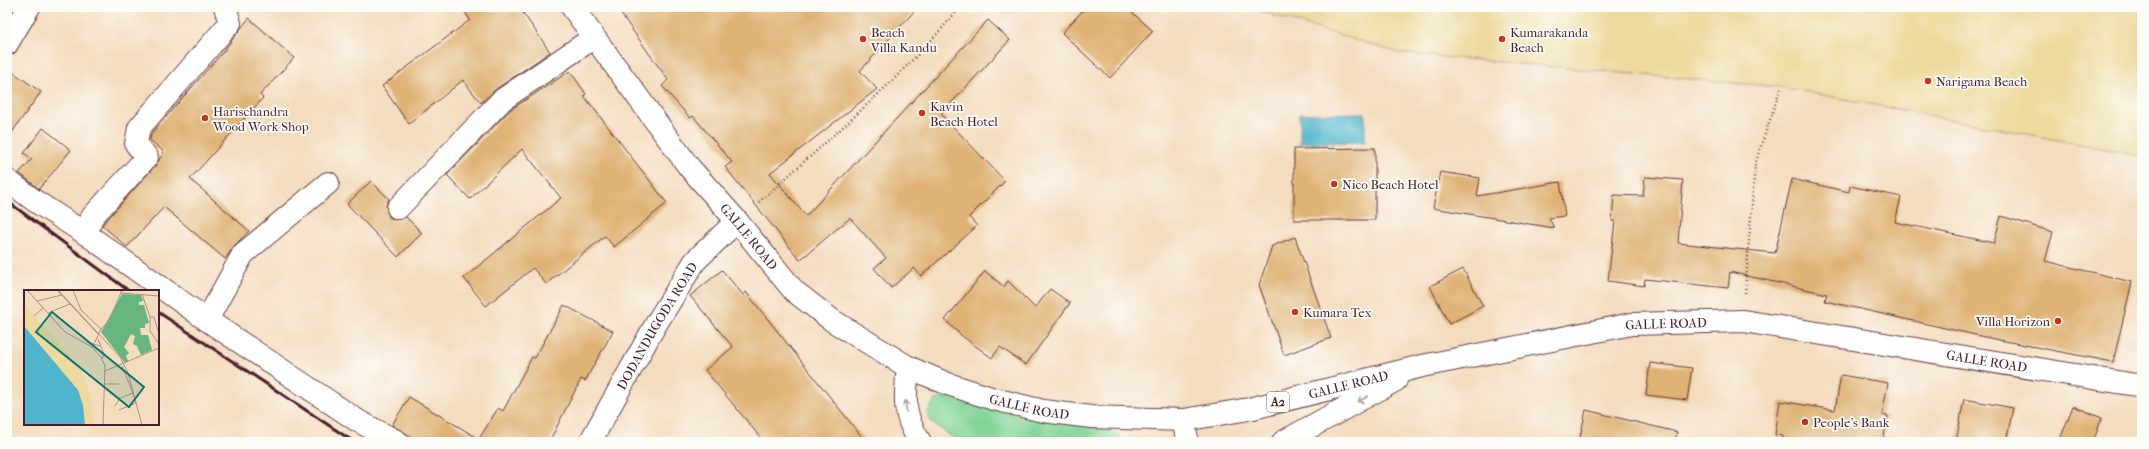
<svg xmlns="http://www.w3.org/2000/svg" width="2149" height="449" font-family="'IM FELL French Canon',serif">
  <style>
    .green { fill: #81d496; stroke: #667a60 }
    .sand { fill: #eeda9e; stroke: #9c7c64 }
    .water { fill: #4fb5cd; stroke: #4c6a7c }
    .building { fill: #dfb275 }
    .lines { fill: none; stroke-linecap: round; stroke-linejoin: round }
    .minor-casing { stroke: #643b41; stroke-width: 24 }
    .major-casing { stroke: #643b41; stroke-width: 24 }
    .highway-casing { stroke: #643b41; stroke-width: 24 }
    .path { stroke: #643b41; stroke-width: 2.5; stroke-dasharray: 1 3; stroke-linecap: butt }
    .minor { stroke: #fff; stroke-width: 22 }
    .major { stroke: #fff; stroke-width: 22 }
    .highway { stroke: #fff; stroke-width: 22 }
    .rail { stroke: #4a1f2b; stroke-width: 3 }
    .oneway { stroke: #ae9aa0 }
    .poi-dot { fill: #c8321e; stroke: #fdfcf7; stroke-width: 1.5 }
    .labels { text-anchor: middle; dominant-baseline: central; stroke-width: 3.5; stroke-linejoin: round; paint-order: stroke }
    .shield { fill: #fdfcf7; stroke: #806168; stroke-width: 1 }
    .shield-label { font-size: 12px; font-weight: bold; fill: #4a1f2b }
    .poi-label { font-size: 13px; fill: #4a1f2b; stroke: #fdfcf7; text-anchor: start }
    .street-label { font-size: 13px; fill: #4a1f2b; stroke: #fdfcf7 }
    .inset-road { fill: none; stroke: #b09083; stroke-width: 1 }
    .view { fill: #0f766e; fill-opacity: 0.15; stroke: #0f766e; stroke-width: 2 }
    .inset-edge { fill: none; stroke: #4a1f2b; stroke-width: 2 }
  </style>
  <rect width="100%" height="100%" fill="#fdfcf7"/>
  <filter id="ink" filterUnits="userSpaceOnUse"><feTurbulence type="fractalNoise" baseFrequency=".025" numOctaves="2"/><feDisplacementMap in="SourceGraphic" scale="8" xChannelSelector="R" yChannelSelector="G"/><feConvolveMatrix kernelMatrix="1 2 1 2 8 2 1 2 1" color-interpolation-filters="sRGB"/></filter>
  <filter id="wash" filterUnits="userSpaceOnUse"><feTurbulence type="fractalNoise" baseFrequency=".012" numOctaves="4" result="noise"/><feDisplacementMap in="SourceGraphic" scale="16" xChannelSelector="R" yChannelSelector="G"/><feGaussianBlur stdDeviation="0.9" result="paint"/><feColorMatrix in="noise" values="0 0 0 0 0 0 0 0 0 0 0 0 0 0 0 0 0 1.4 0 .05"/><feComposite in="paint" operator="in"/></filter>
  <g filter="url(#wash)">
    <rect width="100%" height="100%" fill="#f4dcbe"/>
    <path class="green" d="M953 396 1105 429 1119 435 1121 442H960L932 423 927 413 935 400Z"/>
    <path class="sand" d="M1246 7H2142V156L1781 87 1399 53Z"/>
    <path class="water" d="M1365 113V142L1300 143V114Z"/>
    <g id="blocks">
      <path class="building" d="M462 7H519L550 52 495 90 481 103 463 80 409 124 382 86 470 20Z
        M616 7H918L860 71 877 89 770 173 806 216 988 20 1010 40 941 114 1005 181 969 217 977 226 921 276 914 268 891 288 874 268 886 258 850 218 800 260 725 167 732 162 693 116 690 118 662 86 668 80Z
        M1086 7H1126L1153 31 1110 78 1062 33Z
        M249 18 294 58 260 95 263 98 190 179 249 231 235 245 225 259 164 207 127 247 102 225 156 165 164 152 150 140 151 134 222 53Z
        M7 68 41 92 7 139Z
        M570 71 586 94 584 96 667 203 614 247 605 236 546 284 533 268 486 306 464 278 561 198 522 149 470 199 447 175 510 110Z
        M43 128 71 150 39 189 19 173 32 159 24 153Z
        M1375 148V220H1294V149Z
        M1440 172 1480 178 1477 196 1560 182 1565 216 1549 218 1554 228 1433 208Z
        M1645 177 1683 180 1678 243 1775 253 1792 179 1849 192 1850 186 1901 197 1895 222 1994 243 2001 216 2053 232 2045 261 2132 282 2113 362 1989 338 1825 301 1827 294 1730 272 1728 288 1645 279 1644 286 1608 281 1615 221H1612L1614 195 1643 196Z
        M371 181 389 199 386 205 389 217 395 220 406 217 422 233 398 257 347 204Z
        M1295 237 1331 338 1284 355 1259 285 1272 246Z
        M1463 269 1483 306 1449 324 1430 286Z
        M722 270 743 295 746 292 866 442H764L705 370 733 347 690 296Z
        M985 271 1004 287 1008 281 1035 308 1050 289 1070 303 1026 365 1000 347 992 358 962 336 945 320Z
        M564 305 613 331 585 381 581 379 549 442H420L392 425 409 397 479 439 498 408 503 411 532 357 535 358Z
        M1650 363 1692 368 1687 400 1646 395Z
        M1841 375 1888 383 1882 415 1888 416 1883 442H1783V436L1775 435 1780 401 1835 410Z
        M1964 399 2013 408 2006 442H1956Z
        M2073 406 2102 418 2093 442H2059Z
        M1586 410 1677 432 1675 442H1579Z"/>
    </g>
  </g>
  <g filter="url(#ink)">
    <use href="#blocks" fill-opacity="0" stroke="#643b41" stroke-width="1"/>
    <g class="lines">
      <g class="minor-casing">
        <g id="minor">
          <path d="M225 7 230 23 139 128 136 144 147 157 92 217 86 234 207 320 358 421 398 442"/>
          <path d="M7 44 29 7"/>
          <path d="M7 180 35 201 86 234"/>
          <path d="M398 208 502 100 593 38"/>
          <path d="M207 320 243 254 328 183"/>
          <path id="s1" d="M590 442 656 324 695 261 737 221"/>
        </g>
      </g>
      <g class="major-casing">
        <path id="major" d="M908 367C905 398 902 414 920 442
          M1184 420 1187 442"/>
      </g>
      <g class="highway-casing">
        <g id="highway">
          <path id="s2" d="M572 7 689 167 737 221 794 291 833 321 908 367 948 384 994 399 1043 411 1091 417 1184 420 1249 409 1422 366 1632 324 1743 321 2142 386"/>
          <path d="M1283 442 1396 380"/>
        </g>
      </g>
      <path class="path" d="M759 202C828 140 901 79 960 7
        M1745 293 1755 164 1781 87"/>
      <use href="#minor" class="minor"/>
      <use href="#major" class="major"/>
      <use href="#highway" class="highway"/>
      <path class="rail" d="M7 201 129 291
        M158 312 354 442"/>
    </g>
    <defs><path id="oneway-shaft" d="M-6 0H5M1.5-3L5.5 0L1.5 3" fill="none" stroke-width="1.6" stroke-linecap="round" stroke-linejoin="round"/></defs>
    <g class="oneway">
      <use href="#oneway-shaft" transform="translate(1363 399) rotate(150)"/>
      <use href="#oneway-shaft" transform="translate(906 406) rotate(-94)"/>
    </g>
  </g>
  <g class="poi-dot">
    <circle cx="863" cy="39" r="4"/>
    <circle cx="1502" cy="39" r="4"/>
    <circle cx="1928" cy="81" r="4"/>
    <circle cx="922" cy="113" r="4"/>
    <circle cx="205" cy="118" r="4"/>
    <circle cx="1334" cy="184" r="4"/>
    <circle cx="1295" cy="312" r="4"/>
    <circle cx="2058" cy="321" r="4"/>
    <circle cx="1805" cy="422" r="4"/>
  </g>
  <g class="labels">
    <rect class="shield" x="1267" y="392" width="22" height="20" rx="3"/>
    <g class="shield-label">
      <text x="1278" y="402">A2</text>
    </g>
    <g class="poi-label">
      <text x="871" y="32">Beach<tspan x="871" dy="15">Villa Kandu</tspan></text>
      <text x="1510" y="32">Kumarakanda<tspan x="1510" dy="15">Beach</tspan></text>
      <text x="1936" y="81">Narigama Beach</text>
      <text x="930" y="106">Kavin<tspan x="930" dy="15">Beach Hotel</tspan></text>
      <text x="213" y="111">Harischandra<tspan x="213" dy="15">Wood Work Shop</tspan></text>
      <text x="1342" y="184">Nico Beach Hotel</text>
      <text x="1303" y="312">Kumara Tex</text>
      <text x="2050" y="321" text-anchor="end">Villa Horizon</text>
      <text x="1813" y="422">People's Bank</text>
    </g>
    <g class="street-label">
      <text stroke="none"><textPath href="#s2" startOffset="290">GALLE ROAD</textPath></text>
      <text stroke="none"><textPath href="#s2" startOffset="1274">GALLE ROAD</textPath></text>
      <text stroke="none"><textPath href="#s1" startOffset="134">DODANDUGODA ROAD</textPath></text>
      <text stroke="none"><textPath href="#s2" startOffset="1598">GALLE ROAD</textPath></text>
      <text stroke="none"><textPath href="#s2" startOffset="950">GALLE ROAD</textPath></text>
      <text stroke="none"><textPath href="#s2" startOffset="626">GALLE ROAD</textPath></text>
    </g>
  </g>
  <g transform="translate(24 290)">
    <rect width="135" height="135" fill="#f4dcbe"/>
    <path d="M98 4 117 5 119 11 115 12V15H120L125 33 121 34V38H116L117 45H124L128 60 117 65 113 56 109 54 111 46 107 44 100 57 105 63 102 66 104 71 101 73 77 42Z" fill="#68b67f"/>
    <path d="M0 14 46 66 59 84 67 106 69 135H61L59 115 26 66 0 36Z" fill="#eeda9e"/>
    <path d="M0 36 54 100 59 115 61 135H0Z" fill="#4fb5cd"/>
    <path class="inset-road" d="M3 0 41 42 68 57 77 67 81 76 79 135M33 0 75 45M34 0 96 67 104 83 118 135M49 0 57 20 77 39M97 3 135 6M118 4 126 27V41L135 54M13 11 38 5M24 23 46 14M10 26 19 18M126 27H130L135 44M74 49 80 64 78 69M63 52 76 56M69 56 77 39 85 31 98 0M81 81 135 58M81 94H95M91 116 96 108 109 103 98 76M95 120 112 113 109 103"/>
    <path class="view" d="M28 22 120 97 105 117 12 42Z"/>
    <rect width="135" height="135" class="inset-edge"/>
  </g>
  <rect width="2149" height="449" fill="none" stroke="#fdfcf7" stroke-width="24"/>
</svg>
